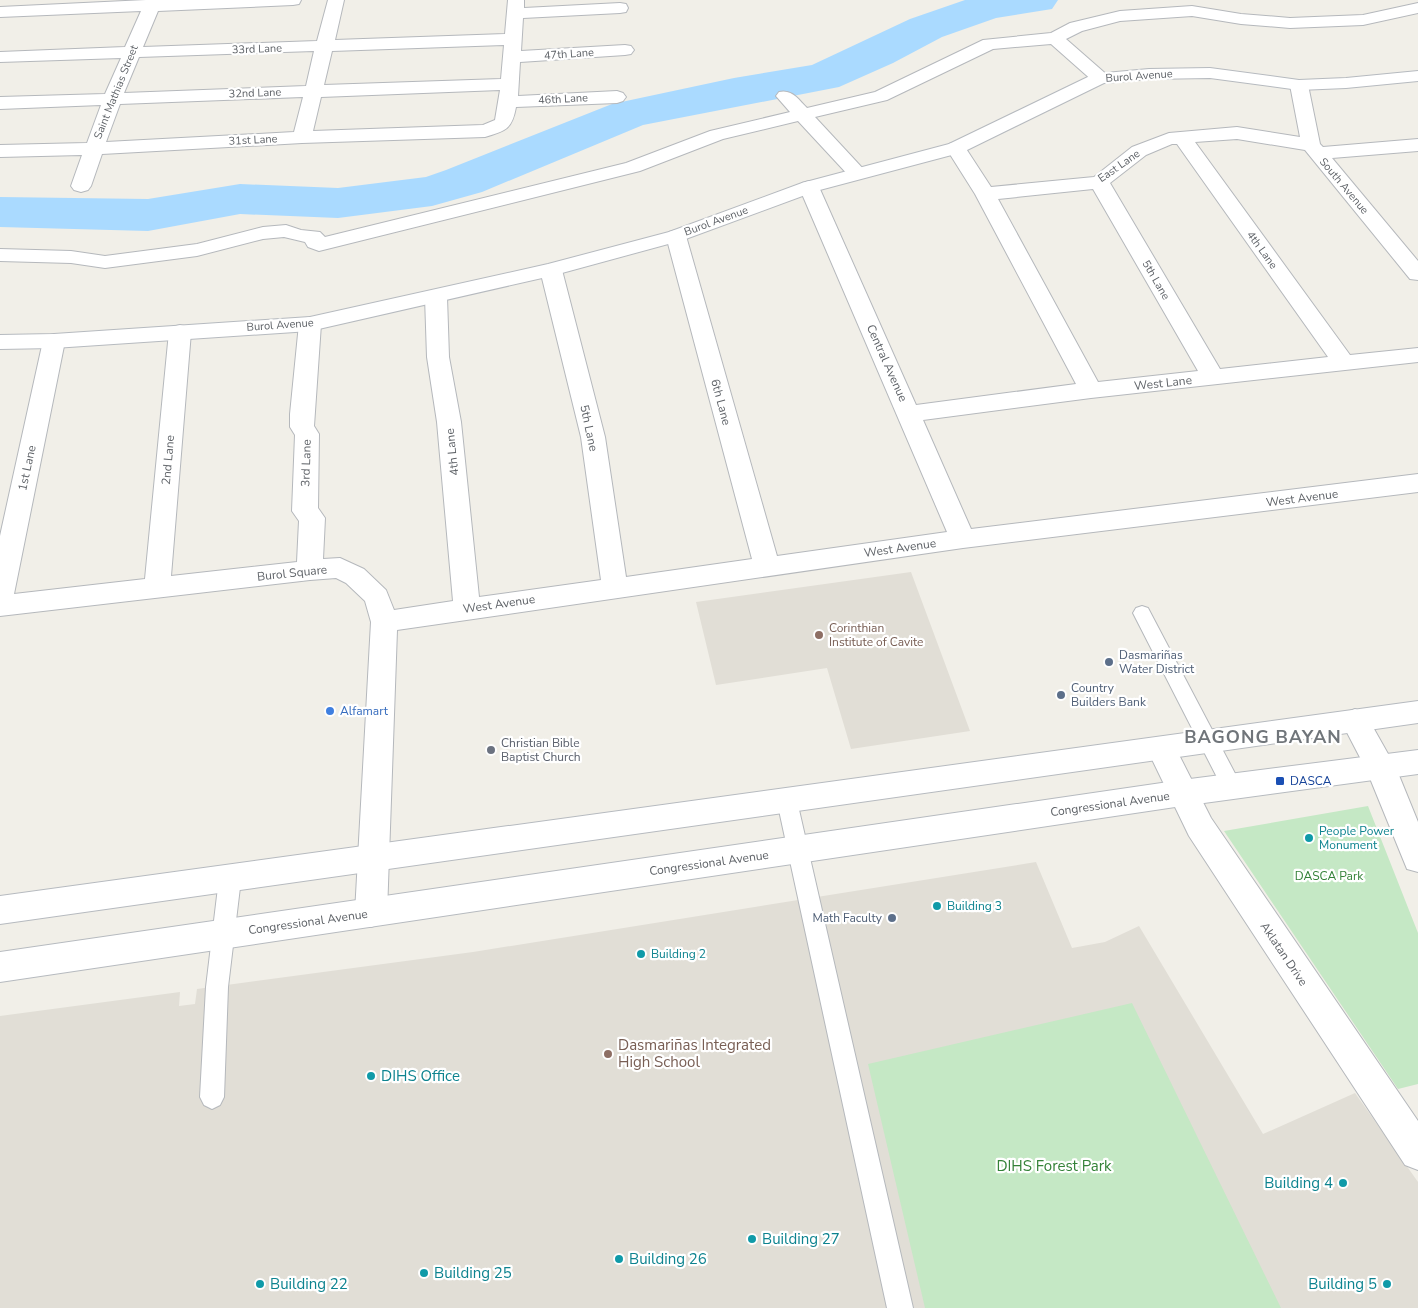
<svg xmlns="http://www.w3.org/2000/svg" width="1418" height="1308" font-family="'Nunito Sans',sans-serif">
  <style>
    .education { fill: #e1ded6 }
    .green { fill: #c5e8c5 }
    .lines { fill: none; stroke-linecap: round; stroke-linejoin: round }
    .river { fill: #aadaff; fill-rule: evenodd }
    .lane-casing { stroke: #b5b8bc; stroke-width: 2 }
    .street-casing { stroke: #b5b8bc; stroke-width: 2 }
    .secondary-casing { stroke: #b6babf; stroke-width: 2 }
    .lane { fill: #fff; fill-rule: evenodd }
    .street { fill: #fff; fill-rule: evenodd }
    .secondary { fill: #fff; fill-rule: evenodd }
    .education-dot { fill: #8d6e63; stroke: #fff; stroke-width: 2 }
    .service-dot { fill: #5c6f8a; stroke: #fff; stroke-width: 2 }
    .shop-dot { fill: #3f7fe0; stroke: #fff; stroke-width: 2 }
    .worship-dot { fill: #6b7280; stroke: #fff; stroke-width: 2 }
    .transit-dot { fill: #1a4fb4; stroke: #fff; stroke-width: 2 }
    .culture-dot { fill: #0f9aa8; stroke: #fff; stroke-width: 2 }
    .labels { text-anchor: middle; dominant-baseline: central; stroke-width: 4.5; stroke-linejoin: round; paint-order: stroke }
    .far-street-label { font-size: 11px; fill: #5f6368; stroke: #fff }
    .street-label { font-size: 12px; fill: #5f6368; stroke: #fff }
    .education-label { font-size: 12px; fill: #785e54; stroke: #fff; text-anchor: start }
    .service-label { font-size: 12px; fill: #4e5e75; stroke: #fff; text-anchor: start }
    .shop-label { font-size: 12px; fill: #366cbe; stroke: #fff; text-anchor: start }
    .worship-label { font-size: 12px; fill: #5b616d; stroke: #fff; text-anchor: start }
    .transit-label { font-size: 12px; fill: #164399; stroke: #fff; text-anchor: start }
    .culture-label { font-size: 12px; fill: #0d838f; stroke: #fff; text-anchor: start }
    .park-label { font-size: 12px; fill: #348238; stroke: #fff }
    .near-education-label { font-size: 15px; fill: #785e54; stroke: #fff; text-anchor: start }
    .near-culture-label { font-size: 15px; fill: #0d838f; stroke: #fff; text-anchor: start }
    .near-park-label { font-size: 15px; fill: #348238; stroke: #fff }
    .district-label { font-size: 18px; font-weight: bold; letter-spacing: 1px; fill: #70757a; stroke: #fff }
  </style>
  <rect width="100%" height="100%" fill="#f1efe8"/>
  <path class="education" d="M911 572 970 731 851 749 827 668 716 685 696 602Z
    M1036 862 1072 948 1105 942 1139 926 1263 1134 1355 1093 1418 1182V1308H0V1016L180 992 179 1006 195 1004 197 989 473 952Z"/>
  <path class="green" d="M1368 806 1418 933V1084L1398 1089 1224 831Z
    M1132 1003 1281 1308H925L868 1064Z"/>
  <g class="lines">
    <path class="river" d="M965 0H1058L1052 9 996 18 942 37 893 63 839 87 643 125 482 192 432 206 338 218 240 214 148 231 0 227V197L148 199 240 184 338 188 426 177 446 170 612 104 734 78 812 65 910 19Z"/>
    <g class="lane-casing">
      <path id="lane" d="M1142 606 1148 608 1239 781 1242 787 1239 793 1232 795 1225 793 1133 613 1136 608Z
        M787 792 794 795 797 801 913 1308H887L777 801 780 795Z
        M230 870 238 872 241 879 228 987 224 1097 220 1105 212 1109 204 1105 200 1097 206 987 219 879 222 872Z"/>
    </g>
    <g class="street-casing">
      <path id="street" d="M146 0H301L299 4 293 5 158 11 143 47 317 41 328 0H344L335 40 505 34 508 0H524V8L620 3 626 4 628 8 626 12 620 13 523 18 521 51 625 45 631 46 634 50 631 54 625 55 520 62 518 96 617 91 623 93 626 97 623 101 617 103 516 107C512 129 506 131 485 137L302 143 102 154 91 186 88 190 81 192 74 190 71 186 82 155 0 157V145L87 143 101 105 0 109V97L105 94 121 58 0 62V52L125 47 141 11 0 17V7ZM504 45 501 79 324 85 332 51ZM314 51 306 86 124 93 139 57ZM500 90 495 120 483 125 313 131 321 97ZM303 97 294 132 106 142 120 104Z
        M1418 3V13L1363 25 1290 28 1241 24 1192 16 1120 21 1082 31 1066 39 1106 74 1109 78 1106 82 1100 83 1094 82 1051 44 993 49 887 100 815 117 867 173 864 177 857 179 850 177 798 121 723 139 640 171 319 251 308 247 305 242 284 237 263 239 197 256 105 268 71 263 0 261V249L71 251 105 256 197 244 263 227 286 225 301 230 320 232 325 237 626 163 710 131 790 112 776 96 779 92C792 89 798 99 807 108L875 92 983 40 1051 33 1070 23 1120 11 1192 6 1241 14 1290 18 1363 15Z
        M1299 80 1305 81 1308 85 1320 144 1323 147 1418 139V151L1332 158 1418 261V280L1410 279 1305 150 1237 139 1195 142 1350 355 1418 348V362L1091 398 923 420 971 529 1418 474V492L963 548 397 630 387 913 382 923 371 927 360 923 355 913 371 622 365 601 346 583 336 578 310 580 0 616V536L43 341 46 336 54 334 62 336 65 341 14 594 145 579 169 332 172 327 180 325 188 327 191 332 171 576 297 562 299 521 292 511 295 435 290 427V414L299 324 302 319 310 317 318 319 321 324 314 426 319 434 318 508 325 518 323 559 340 558 364 569 386 590 394 610 453 601 437 422 427 357 425 297 428 292 436 290 444 292 447 297 449 357 461 422 479 597 601 580 581 437 540 270 544 266 551 264 558 266 562 270 605 437 626 577 752 559 666 236 669 232 676 230 683 232 686 236 777 556 947 532 799 187 802 183 809 181 816 183 819 187 916 405 1076 384 975 194 946 148 949 144 956 142 963 144 991 187 1094 177 1132 147 1169 133 1237 127 1300 137 1290 85 1293 81ZM1172 144H1177L1328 357 1220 369 1110 183 1146 155ZM1093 189 1198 371 1098 382 998 199Z
        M1355 709 1365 713 1396 768 1418 822V872L1407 869 1367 771 1341 721 1345 713Z
        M1162 737 1172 741 1211 818 1418 1121V1170L1405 1165 1189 836 1147 749 1152 741Z"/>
    </g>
    <g class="secondary-casing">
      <path id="secondary" d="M1210 68 1299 80 1346 78 1418 71V81L1346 88 1299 90 1210 78 1149 79 1104 83 963 152 816 191 683 240 551 276 310 331 54 348 0 349V335L54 334 310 317 548 264 669 232 802 183 949 144 1094 74 1149 69Z
        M1418 701V723L0 924V896Z
        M1418 750V774L1182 806 0 982V952L1182 780Z"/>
    </g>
    <use href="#lane" class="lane"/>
    <use href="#street" class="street"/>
    <use href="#secondary" class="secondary"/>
  </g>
  <g class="education-dot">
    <circle cx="819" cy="635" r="5"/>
    <circle cx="608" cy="1054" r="5"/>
  </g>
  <g class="service-dot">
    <circle cx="1109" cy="662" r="5"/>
    <circle cx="1061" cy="695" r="5"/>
    <circle cx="892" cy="918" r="5"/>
  </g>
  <circle class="shop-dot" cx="330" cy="711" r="5"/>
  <circle class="worship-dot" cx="491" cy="750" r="5"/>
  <rect class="transit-dot" x="1275" y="776" width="10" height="10" rx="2.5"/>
  <g class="culture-dot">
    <circle cx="1309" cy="838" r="5"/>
    <circle cx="937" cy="906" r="5"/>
    <circle cx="641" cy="954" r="5"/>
    <circle cx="371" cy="1076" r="5"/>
    <circle cx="1343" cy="1183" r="5"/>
    <circle cx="752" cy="1239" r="5"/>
    <circle cx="619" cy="1259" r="5"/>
    <circle cx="424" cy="1273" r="5"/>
    <circle cx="260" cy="1284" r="5"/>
    <circle cx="1387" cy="1284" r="5"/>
  </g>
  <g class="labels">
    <g class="far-street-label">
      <text transform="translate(257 49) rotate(-2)">33rd Lane</text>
      <text transform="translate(569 54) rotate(-4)">47th Lane</text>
      <text transform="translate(1139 76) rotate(-4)">Burol Avenue</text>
      <text transform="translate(116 92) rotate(-68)">Saint Mathias Street</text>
      <text transform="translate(255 93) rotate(-2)">32nd Lane</text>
      <text transform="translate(563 99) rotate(-3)">46th Lane</text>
      <text transform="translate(253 140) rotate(-3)">31st Lane</text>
      <text transform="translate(1119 166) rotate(-35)">East Lane</text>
      <text transform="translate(1344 186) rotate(50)">South Avenue</text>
      <text transform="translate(716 221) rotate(-20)">Burol Avenue</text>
      <text transform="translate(1262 250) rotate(54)">4th Lane</text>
      <text transform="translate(1156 280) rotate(60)">5th Lane</text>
      <text transform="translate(280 325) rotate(-4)">Burol Avenue</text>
    </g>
    <g class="street-label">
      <text transform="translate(887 363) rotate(66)">Central Avenue</text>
      <text transform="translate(1163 383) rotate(-6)">West Lane</text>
      <text transform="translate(721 402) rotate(75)">6th Lane</text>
      <text transform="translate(589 428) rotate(78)">5th Lane</text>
      <text transform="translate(452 452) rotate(-96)">4th Lane</text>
      <text transform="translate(168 460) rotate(-85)">2nd Lane</text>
      <text transform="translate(306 463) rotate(-88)">3rd Lane</text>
      <text transform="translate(27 468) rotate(-78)">1st Lane</text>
      <text transform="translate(1302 498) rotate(-7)">West Avenue</text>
      <text transform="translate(900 548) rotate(-8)">West Avenue</text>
      <text transform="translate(292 573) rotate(-6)">Burol Square</text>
      <text transform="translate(499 604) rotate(-8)">West Avenue</text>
      <text transform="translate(1110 804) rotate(-8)">Congressional Avenue</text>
      <text transform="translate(709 863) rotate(-8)">Congressional Avenue</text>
      <text transform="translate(308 922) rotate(-8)">Congressional Avenue</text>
      <text transform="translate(1284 954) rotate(56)">Aklatan Drive</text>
    </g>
    <g class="education-label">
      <text x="829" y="628">Corinthian<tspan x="829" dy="14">Institute of Cavite</tspan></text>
    </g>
    <g class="service-label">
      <text x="1119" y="655">Dasmariñas<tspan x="1119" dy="14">Water District</tspan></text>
      <text x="1071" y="688">Country<tspan x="1071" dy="14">Builders Bank</tspan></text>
      <text x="882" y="918" text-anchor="end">Math Faculty</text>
    </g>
    <g class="shop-label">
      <text x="340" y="711">Alfamart</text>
    </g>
    <g class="worship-label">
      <text x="501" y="743">Christian Bible<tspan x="501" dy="14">Baptist Church</tspan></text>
    </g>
    <g class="transit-label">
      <text x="1290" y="781">DASCA</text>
    </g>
    <g class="culture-label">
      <text x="1319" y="831">People Power<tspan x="1319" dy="14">Monument</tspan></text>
      <text x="947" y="906">Building 3</text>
      <text x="651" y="954">Building 2</text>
    </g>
    <g class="park-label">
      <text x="1329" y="876">DASCA Park</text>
    </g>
    <g class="near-education-label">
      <text x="618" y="1045">Dasmariñas Integrated<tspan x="618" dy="17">High School</tspan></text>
    </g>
    <g class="near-culture-label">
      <text x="381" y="1076">DIHS Office</text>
      <text x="1333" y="1183" text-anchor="end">Building 4</text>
      <text x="762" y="1239">Building 27</text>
      <text x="629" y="1259">Building 26</text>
      <text x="434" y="1273">Building 25</text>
      <text x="270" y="1284">Building 22</text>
      <text x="1377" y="1284" text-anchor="end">Building 5</text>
    </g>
    <g class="near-park-label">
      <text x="1054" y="1166">DIHS Forest Park</text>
    </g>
    <g class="district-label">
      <text x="1263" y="737">BAGONG BAYAN</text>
    </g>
  </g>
</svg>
